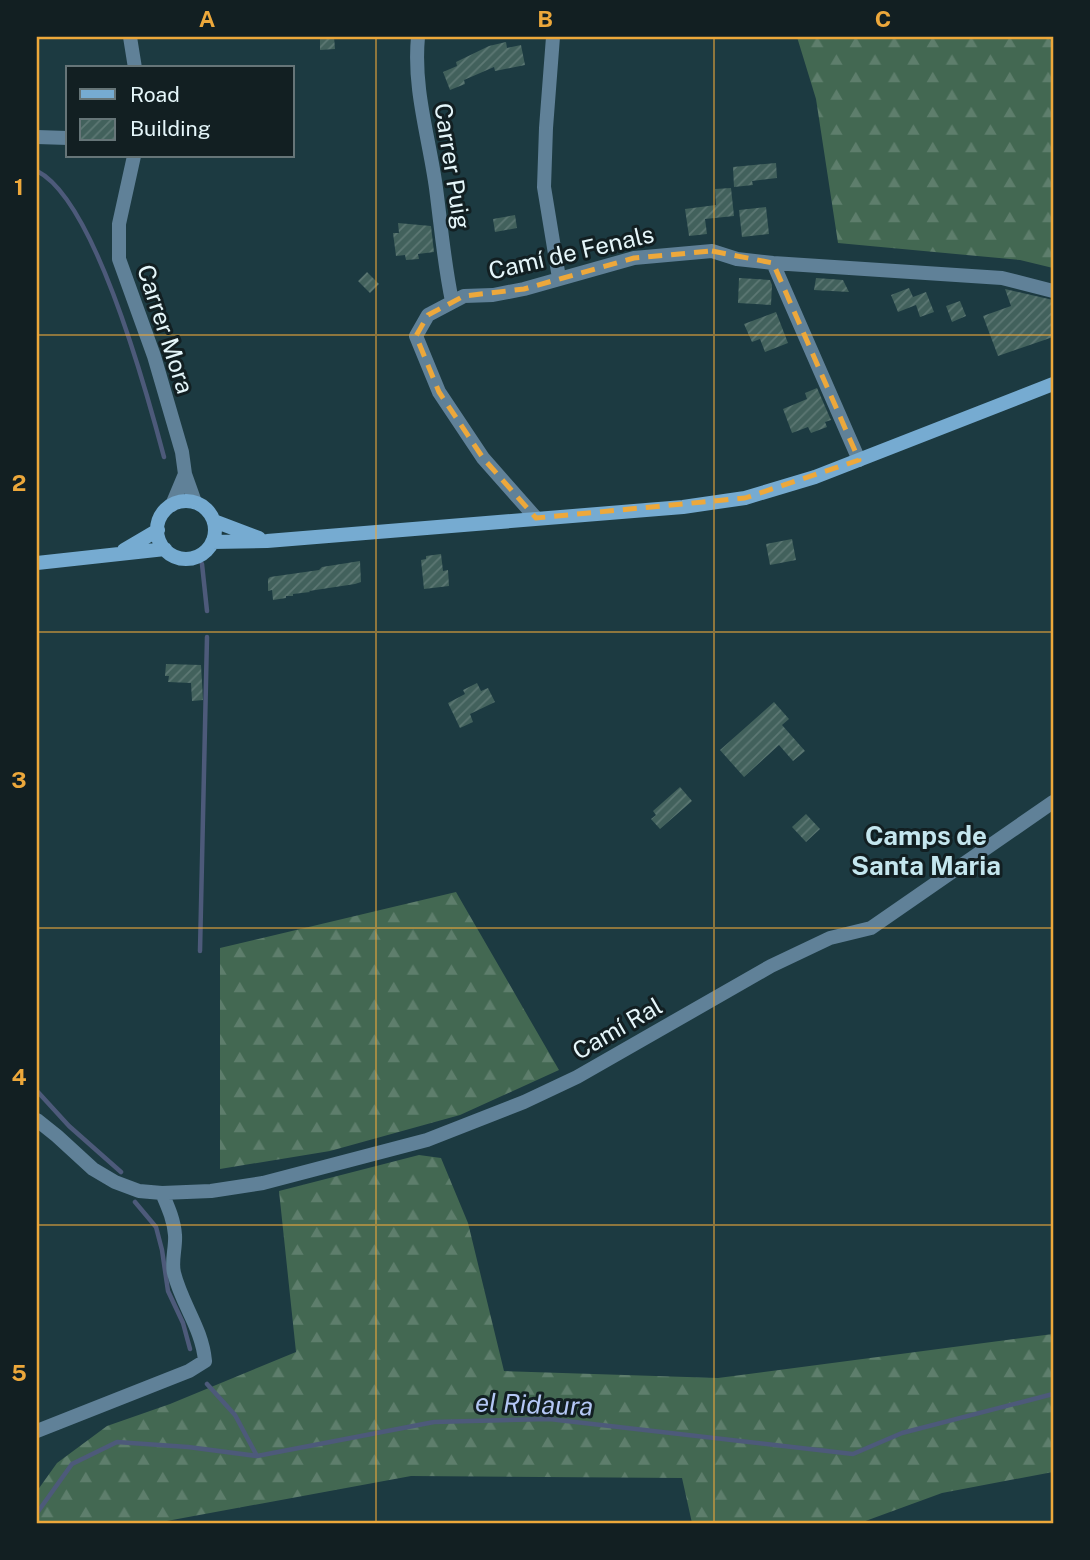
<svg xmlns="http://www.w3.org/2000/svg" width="1090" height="1560" font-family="'Public Sans',sans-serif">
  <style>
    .forest { fill: url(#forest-firs) }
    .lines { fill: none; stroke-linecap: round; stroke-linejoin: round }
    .stream { stroke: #4d5a7a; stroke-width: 4.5 }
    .building { fill: url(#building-hatch) }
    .street { stroke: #608198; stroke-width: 14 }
    .secondary { stroke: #76abd1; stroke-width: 14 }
    .marked { fill: none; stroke: #eda83b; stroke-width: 5; stroke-dasharray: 14 9; stroke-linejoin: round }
    .grid { fill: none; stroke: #eda83b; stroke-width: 2; stroke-opacity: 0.55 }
    .labels { text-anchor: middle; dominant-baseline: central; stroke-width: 6; stroke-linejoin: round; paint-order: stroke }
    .street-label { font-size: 24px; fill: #e5f6fa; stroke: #121f22 }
    .neighbourhood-label { font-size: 26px; font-weight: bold; fill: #c4e6ee; stroke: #121f22 }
    .water-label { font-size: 26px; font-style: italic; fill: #b4c7f5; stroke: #121f22 }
    .neatline { fill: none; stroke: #eda83b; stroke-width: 2.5 }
    .grid-label { font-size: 23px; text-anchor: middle; font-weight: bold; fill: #eda83b }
  </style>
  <defs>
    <pattern id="forest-firs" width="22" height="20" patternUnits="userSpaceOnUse" patternTransform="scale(1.75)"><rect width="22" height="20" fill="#436852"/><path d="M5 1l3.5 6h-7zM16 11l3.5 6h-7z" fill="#5e7e6c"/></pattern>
    <pattern id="building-hatch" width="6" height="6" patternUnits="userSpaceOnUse" patternTransform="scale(1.75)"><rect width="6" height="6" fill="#42615c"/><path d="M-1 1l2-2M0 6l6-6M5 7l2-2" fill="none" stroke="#5d7874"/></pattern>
  </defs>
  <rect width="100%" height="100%" fill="#1c3a41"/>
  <path class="forest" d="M797 37H1053V268L1020 260 838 243 816 99Z
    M456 892 559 1070 460 1115 330 1151 220 1169V948Z
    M419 1155 441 1158 468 1223 504 1371 718 1378 1053 1334V1472L942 1493 860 1523H692L682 1478 411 1476 156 1523H37V1491L57 1463 107 1426 170 1404 296 1352 279 1191Z"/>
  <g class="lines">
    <path class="stream" d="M37 171C95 200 147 393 164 457
      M202 564 207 611
      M200 951 207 637
      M37 1091 69 1126 121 1172
      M135 1202 156 1227 162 1250 168 1291 183 1323 190 1349
      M207 1384 235 1415 257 1456
      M37 1513 72 1464 117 1442 188 1447 257 1456 434 1422 549 1419 853 1454 902 1433 1053 1394"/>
  </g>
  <path class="building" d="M320 37H334L335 49 320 50Z
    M506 42 507 48 521 45 525 65 495 71 494 67 464 80 465 84 450 90 443 72 457 66 456 62 489 46Z
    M776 163 777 178 752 181 753 185 734 187 733 167Z
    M731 188 734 216 705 219 707 234 689 236 685 209 716 205 715 189Z
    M766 207 769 234 742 237 739 210Z
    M515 215 517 228 495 232 493 219Z
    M398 223 431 226 434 252 418 254 419 259 406 260 405 255 396 256 393 233H399Z
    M367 272 379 284 370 293 358 281Z
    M739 278 770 280 772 285 771 305 738 303Z
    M816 278 843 280 849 292 814 290Z
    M909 288 913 297 926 292 934 312 920 317 916 305 898 312 891 295Z
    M1005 289 1053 300V337L998 356 983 316 1011 306Z
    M960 301 966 316 952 322 946 306Z
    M776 312 788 343 765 352 760 339 752 342 744 324Z
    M817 388 831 420 825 422 827 427 811 433 808 427 792 433 783 409 807 399 805 393Z
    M792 539 796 560 770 565 766 544Z
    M441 554 443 571 448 570 449 586 424 589 421 560 426 559V556Z
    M360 561 361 582 355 584 309 591 310 592 293 594V596H286V598L273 600 272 590 268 591V579L270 577 319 570 322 567Z
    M166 664 201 665 203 700 192 701 191 683 168 682 169 676H165Z
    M477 683 481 691 488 688 495 702 470 714 473 722 460 728 448 703 465 694 463 690Z
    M774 702 789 719 782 725 805 751 793 761 779 745 744 777 720 750Z
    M680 787 692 801 660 829 651 819 656 815 653 811Z
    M806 814 820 829 806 842 792 827Z"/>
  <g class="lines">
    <path class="street" d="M130 37 135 68
      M418 37C413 89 429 137 436 188 441 226 444 263 452 301
      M553 37 546 128 544 187 559 278
      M37 137 68 138
      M134 156 119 224V259L154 356 182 452 185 474 195 502
      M773 263 859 460
      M172 505 185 474
      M536 518 483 458 439 392 416 336 428 315 464 296 493 295 524 289 634 258 712 251 737 259 773 263 1002 278 1053 291
      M37 1120 57 1136 93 1169 115 1182 139 1191 162 1193 211 1191 263 1183 427 1140 524 1102 577 1077 771 966 830 938 871 928 1053 802
      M37 1431 189 1371 205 1361C202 1328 182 1305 174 1273 171 1261 176 1247 175 1235 174 1220 168 1207 162 1193"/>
    <path class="secondary" d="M157 530a29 29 0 1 1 58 0a29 29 0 1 1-58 0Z
      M214 521 259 538
      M212 542 267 541 683 507 745 498 815 477 1053 384
      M124 550 158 530
      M37 563 165 549"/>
  </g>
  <path class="marked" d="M712 251 773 263 859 460 745 498 536 518 483 458 439 392 416 336 428 315 464 296 524 289 634 258Z"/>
  <path class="grid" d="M376 37V1523M714 37V1523M37 335H1053M37 632H1053M37 928H1053M37 1225H1053"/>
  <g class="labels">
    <g class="street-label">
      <text transform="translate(453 166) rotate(81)">Carrer Puig</text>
      <text transform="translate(571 252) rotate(-13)">Camí de Fenals</text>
      <text transform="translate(166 329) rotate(72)">Carrer Mora</text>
      <text transform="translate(617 1028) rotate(-30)">Camí Ral</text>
    </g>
    <g class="neighbourhood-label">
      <text x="926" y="835">Camps de<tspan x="926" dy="30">Santa Maria</tspan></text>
    </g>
    <g class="water-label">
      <text transform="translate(534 1404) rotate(2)">el Ridaura</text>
    </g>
  </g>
  <rect width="1090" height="1560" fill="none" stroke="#121f22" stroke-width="77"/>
  <rect x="66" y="66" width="228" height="91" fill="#121f22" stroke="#667578" stroke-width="2"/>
  <rect x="80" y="89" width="35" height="10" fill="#76abd1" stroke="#667578" stroke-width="2"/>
  <text x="130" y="102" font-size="21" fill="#e5f6fa">Road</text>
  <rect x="80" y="119" width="35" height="21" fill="url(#building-hatch)" stroke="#667578" stroke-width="2"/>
  <text x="130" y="136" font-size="21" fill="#e5f6fa">Building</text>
  <rect x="38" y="38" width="1014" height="1484" class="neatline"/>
  <g class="grid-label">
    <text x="207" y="27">A</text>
    <text x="545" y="27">B</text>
    <text x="883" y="27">C</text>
    <text x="19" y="195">1</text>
    <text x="19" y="491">2</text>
    <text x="19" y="788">3</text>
    <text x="19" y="1085">4</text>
    <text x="19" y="1381">5</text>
  </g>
</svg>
